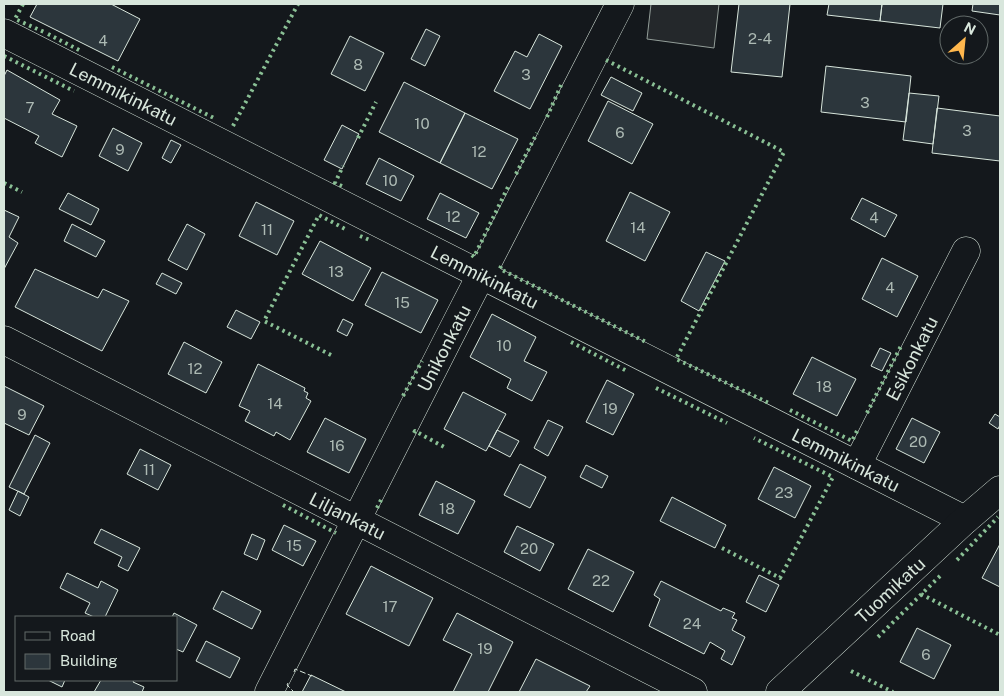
<svg xmlns="http://www.w3.org/2000/svg" width="1004" height="696" font-family="'Public Sans',sans-serif">
  <style>
    .parking { fill: #24282b; stroke: #939e99 }
    .building { fill: #2c363c; stroke: #d8e6dc }
    .lines { fill: none; stroke-linecap: round; stroke-linejoin: round }
    .minor-casing { stroke: #d8e6dc; stroke-width: 29 }
    .minor { stroke: #14181c; stroke-width: 28 }
    .hedge { stroke: #8ac095; stroke-width: 4; stroke-dasharray: 2.5 4; stroke-linecap: butt }
    .fence { stroke: #d8e6dc; stroke-width: 1; stroke-dasharray: 6 2.5; stroke-linecap: butt }
    .labels { text-anchor: middle; dominant-baseline: central; stroke-width: 4; stroke-linejoin: round; paint-order: stroke }
    .number-label { font-size: 15px; fill: #adbab4 }
    .street-label { font-size: 18px; fill: #d8e6dc; stroke: #14181c }
  </style>
  <rect width="100%" height="100%" fill="#14181c"/>
  <path class="parking" d="M651 4H719L714 48 647 39Z"/>
  <path class="building" d="M37 4H111L140 19 118 61 30 17Z
    M739 4H790L782 77 731 72Z
    M829 4H882L880 21 827 15Z
    M882 4H943L940 28 880 21Z
    M973 4H1000V15L972 11Z
    M426 29 440 36 425 66 411 59Z
    M539 34 562 46 530 109 494 91 515 51 527 57Z
    M350 36 384 53 365 91 331 74Z
    M826 66 911 76 906 122 821 112Z
    M7 70 60 100 52 114 77 126 62 157 35 143 39 136 4 118V76Z
    M611 77 642 93 633 111 601 95Z
    M404 82 465 113 440 163 379 132Z
    M909 93 939 96 933 144 903 140Z
    M608 101 653 124 632 164 588 141Z
    M937 108 1000 116V161L932 153Z
    M465 113 518 139 492 189 440 163Z
    M342 125 359 134 342 169 324 160Z
    M113 128 142 143 128 171 99 156Z
    M171 140 181 145 171 163 162 158Z
    M379 158 414 176 401 201 366 184Z
    M630 192 670 212 645 261 606 241Z
    M68 193 99 209 91 225 59 209Z
    M440 193 479 213 466 238 427 219Z
    M862 198 897 215 885 237 851 219Z
    M256 202 294 221 277 255 239 236Z
    M4 210 19 217 9 237 18 243 4 269Z
    M72 224 105 241 96 257 64 241Z
    M187 224 205 234 187 270 168 260Z
    M320 241 371 268 353 301 302 274Z
    M706 252 725 261 699 311 681 301Z
    M882 258 918 276 897 317 862 299Z
    M35 269 98 298 103 289 129 301 102 351 15 307Z
    M382 272 438 300 421 333 365 305Z
    M162 273 182 283 176 294 156 284Z
    M236 310 260 322 251 339 227 327Z
    M492 314 536 337 524 361 547 372 532 401 507 388 511 379 470 357Z
    M343 319 353 324 347 336 337 331Z
    M184 342 222 362 206 393 168 374Z
    M880 348 891 353 882 371 871 366Z
    M812 357 856 379 837 416 793 394Z
    M258 364 305 388 304 391 308 393 306 398 311 401 290 440 276 432 274 436 245 421 250 411 239 406Z
    M607 380 634 394 613 435 586 422Z
    M4 386 44 406 29 435 4 423Z
    M463 392 506 414 486 451 444 429Z
    M995 414 1000 417V425L998 429 989 423Z
    M325 418 366 439 349 473 307 452Z
    M912 418 940 432 924 463 896 449Z
    M548 420 563 427 548 456 534 448Z
    M497 430 519 441 510 457 489 446Z
    M35 435 50 443 24 494 9 487Z
    M140 449 171 465 158 490 127 474Z
    M520 464 546 477 530 508 504 495Z
    M586 465 608 476 602 488 580 477Z
    M774 467 811 486 795 518 758 499Z
    M436 481 475 501 458 534 419 515Z
    M18 491 29 497 20 516 9 510Z
    M672 497 726 525 715 548 660 521Z
    M284 525 316 541 303 566 272 550Z
    M517 526 554 544 540 571 504 552Z
    M101 529 140 548 128 571 118 566 122 557 94 543Z
    M252 534 265 540 257 560 244 554Z
    M1000 544V587L982 578Z
    M588 549 634 572 613 612 568 589Z
    M371 566 433 598 409 646 346 614Z
    M67 573 98 588 101 581 118 590 105 617H94L85 613 90 603 60 588Z
    M759 575 779 585 766 612 746 602Z
    M661 581 721 611 723 608 735 613 732 618 737 620 732 630 745 637 732 665 721 659 725 651 710 642 704 654 649 626 660 599 654 595Z
    M222 591 261 611 252 629 213 609Z
    M174 613 197 625 183 652 176 649V617H172Z
    M457 613 513 642 488 692H453L472 654 443 640Z
    M917 628 951 645 934 679 900 662Z
    M206 641 240 658 230 678 196 661Z
    M536 659 590 686 586 692H519Z
    M311 675 346 692H302Z
    M48 680H65L62 687Z
    M101 680H134L133 682 144 687 142 692H94Z"/>
  <g class="lines">
    <g class="minor-casing">
      <g id="minor">
        <path id="s1" d="M4 33 965 520"/>
        <path id="s2" d="M4 340 693 692"/>
        <path id="s3" d="M857 465 966 251"/>
        <path id="s4" d="M269 692C384 462 503 233 620 4"/>
        <path id="s5" d="M780 692 965 520 1000 490"/>
      </g>
    </g>
    <use href="#minor" class="minor"/>
    <path class="hedge" d="M23 4 15 19 44 32
      M48 34 81 51
      M4 56 74 91
      M606 60 784 152 676 359 771 404
      M112 67 214 118
      M547 117 562 83
      M233 126 298 4
      M358 138 376 102
      M516 174 537 133
      M4 183 22 192
      M342 186 335 183 343 166
      M360 236 372 241
      M472 255 474 257 508 187
      M501 266 500 269 648 343
      M571 342 627 371
      M331 355 264 321 319 215 347 230
      M656 388 727 423
      M403 396 422 361
      M790 410 852 441 858 429
      M867 413 902 344
      M414 433 415 431 444 447
      M283 505 336 533
      M377 508 382 498
      M722 548 780 578 833 477 754 438
      M957 560 998 517
      M921 594 1000 635
      M878 637 941 575
      M851 671 893 692"/>
    <path class="fence" d="M294 672 295 669 312 676
      M288 683 287 685 293 691"/>
  </g>
  <g class="labels">
    <g class="number-label">
      <text x="760" y="38">2-4</text>
      <text x="103" y="40">4</text>
      <text x="358" y="64">8</text>
      <text x="526" y="74">3</text>
      <text x="865" y="102">3</text>
      <text x="30" y="107">7</text>
      <text x="422" y="123">10</text>
      <text x="967" y="130">3</text>
      <text x="620" y="132">6</text>
      <text x="120" y="149">9</text>
      <text x="479" y="151">12</text>
      <text x="390" y="180">10</text>
      <text x="453" y="216">12</text>
      <text x="874" y="217">4</text>
      <text x="638" y="227">14</text>
      <text x="267" y="229">11</text>
      <text x="336" y="271">13</text>
      <text x="890" y="287">4</text>
      <text x="402" y="302">15</text>
      <text x="504" y="345">10</text>
      <text x="195" y="368">12</text>
      <text x="824" y="386">18</text>
      <text x="275" y="403">14</text>
      <text x="610" y="408">19</text>
      <text x="22" y="414">9</text>
      <text x="918" y="441">20</text>
      <text x="337" y="445">16</text>
      <text x="149" y="469">11</text>
      <text x="784" y="492">23</text>
      <text x="447" y="508">18</text>
      <text x="294" y="545">15</text>
      <text x="529" y="548">20</text>
      <text x="601" y="580">22</text>
      <text x="390" y="606">17</text>
      <text x="692" y="623">24</text>
      <text x="485" y="648">19</text>
      <text x="926" y="654">6</text>
    </g>
    <g class="street-label">
      <text stroke="none"><textPath href="#s1" startOffset="134">Lemmikinkatu</textPath></text>
      <text stroke="none"><textPath href="#s1" startOffset="539">Lemmikinkatu</textPath></text>
      <text stroke="none"><textPath href="#s4" startOffset="386">Unikonkatu</textPath></text>
      <text stroke="none"><textPath href="#s3" startOffset="120">Esikonkatu</textPath></text>
      <text stroke="none"><textPath href="#s1" startOffset="944">Lemmikinkatu</textPath></text>
      <text stroke="none"><textPath href="#s2" startOffset="386">Liljankatu</textPath></text>
      <text stroke="none"><textPath href="#s5" startOffset="150">Tuomikatu</textPath></text>
    </g>
  </g>
  <rect width="1004" height="696" fill="none" stroke="#d8e6dc" stroke-width="10"/>
  <rect x="15" y="616" width="162" height="65" fill="#14181c" stroke="#626a69"/>
  <rect x="25" y="632" width="25" height="8" fill="#14181c" stroke="#626a69"/>
  <text x="60" y="641" font-size="15" fill="#d8e6dc">Road</text>
  <rect x="25" y="654" width="25" height="15" fill="#2c363c" stroke="#626a69"/>
  <text x="60" y="666" font-size="15" fill="#d8e6dc">Building</text>
  <g transform="translate(964 40) rotate(27)"><circle r="24" fill="#14181c" stroke="#626a69"/>
  <path d="M0-4L9 19L0 12L-9 19Z" fill="#ffb74d"/>
  <text y="-8" font-size="14" font-weight="bold" text-anchor="middle" fill="#d8e6dc">N</text>
  </g>
</svg>
